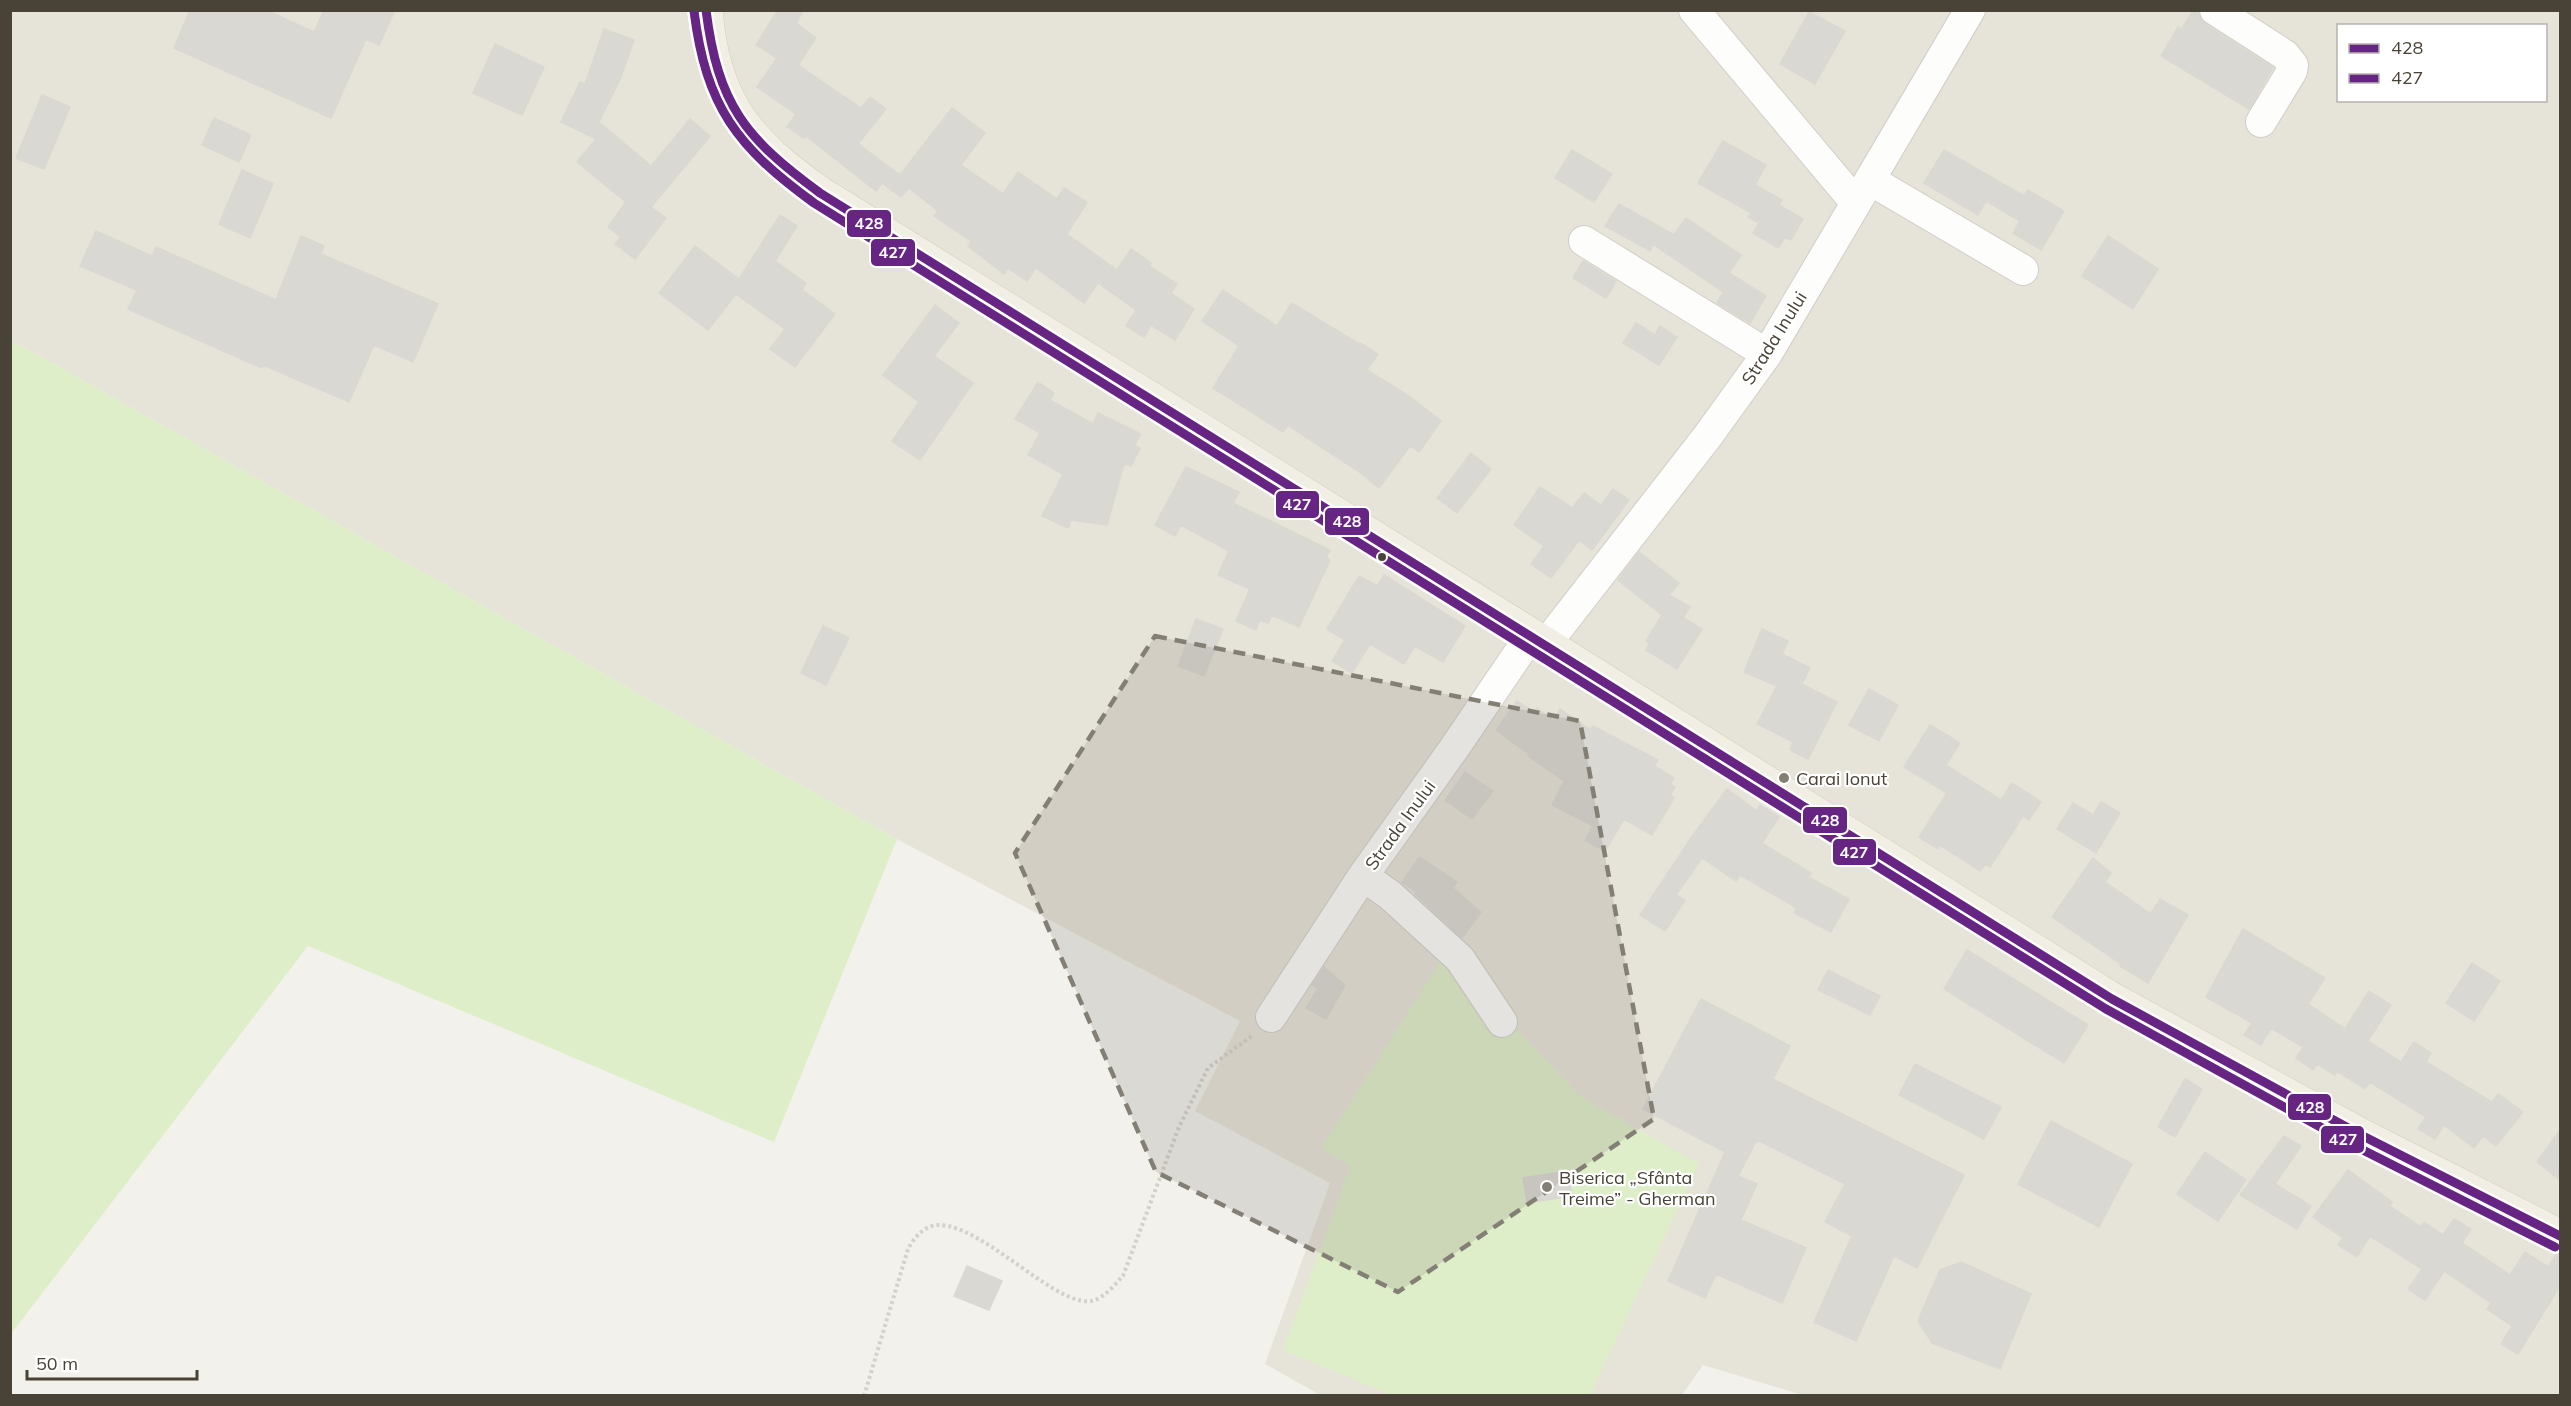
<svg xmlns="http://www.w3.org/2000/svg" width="2571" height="1406" font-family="Mulish,sans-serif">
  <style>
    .residential { fill: #e6e3d8; fill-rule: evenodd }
    .green { fill: #deeec9 }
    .building { fill: #dad8d2; stroke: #dad8d1; stroke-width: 1.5 }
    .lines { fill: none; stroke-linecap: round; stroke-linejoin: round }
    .minor-casing { stroke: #d0cec8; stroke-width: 32 }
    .major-casing { stroke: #d5ceb7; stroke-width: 34 }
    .path { stroke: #d2d1ca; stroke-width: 4; stroke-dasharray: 3 3; stroke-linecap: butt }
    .minor { stroke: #fdfdfc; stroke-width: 30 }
    .major { stroke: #f1eee4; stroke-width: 33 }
    .bus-1-casing { stroke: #fff; stroke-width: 14 }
    .bus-2-casing { stroke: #fff; stroke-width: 14 }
    .bus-1 { stroke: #662483; stroke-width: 9 }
    .bus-2 { stroke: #662483; stroke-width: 9 }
    .marked { fill: #847f75; fill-opacity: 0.2; stroke: #847f75; stroke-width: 4.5; stroke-dasharray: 12 8; stroke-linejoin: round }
    .bus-dot { fill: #494236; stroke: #fff; stroke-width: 2 }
    .poi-dot { fill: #847f75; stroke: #fff; stroke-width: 2 }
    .labels { text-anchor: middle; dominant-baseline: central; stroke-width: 4.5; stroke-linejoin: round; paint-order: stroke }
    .street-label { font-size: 18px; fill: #494236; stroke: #fff }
    .poi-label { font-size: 18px; fill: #494236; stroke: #fff; text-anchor: start }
    .line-badge { stroke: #fff; stroke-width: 2 }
    .badge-label { font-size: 16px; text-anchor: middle; font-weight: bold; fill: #fff }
  </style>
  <rect width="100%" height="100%" fill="#f2f1eb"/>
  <path class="residential" d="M10 11H2560V1395L1806 1396 1703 1365 1682 1395H1320L1265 1364 1330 1183 1195 1111 1240 1021 897 839 24 347 11 342ZM2338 26H2546V100H2338Z"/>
  <path class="green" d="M11 342 24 347 897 839 774 1142 308 946 11 1334Z
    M1445 954 1580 1096 1699 1164 1590 1395H1391L1283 1350 1350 1166 1321 1148Z"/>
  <path class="building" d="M190 10H266L314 32 324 10H395L379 45 366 39 331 118 174 48Z
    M778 10H804L796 23 816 38 798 65 861 108 870 97 886 109 858 144 900 175 952 108 985 133 961 165 1003 194 1018 172 1057 199 1064 188 1087 202 1067 234 1117 270 1131 249 1151 263 1149 266 1177 284 1171 293 1194 309 1175 340 1151 325 1144 337 1126 326 1136 310 1098 283 1084 303 1036 268 1027 281 1008 268 1004 274 968 246 971 241 934 216 938 211 909 188 901 197 882 183 876 191 806 136 804 138 787 127 796 114 757 87 777 58 756 45Z
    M2193 11 2199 14 2206 25 2273 68 2249 109 2161 56 2178 27 2181 30Z
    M1809 12 1845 31 1815 84 1780 64Z
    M604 29 634 40 620 79 599 122 651 166 690 119 710 136 651 207 666 218 635 259 615 244 621 237 608 227 626 202 577 162 596 139 561 122 580 82 585 84Z
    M495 44 544 67 522 115 473 93Z
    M42 95 70 107 44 169 16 158Z
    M214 118 251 135 239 162 202 145Z
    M1723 141 1766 165 1755 185 1782 200 1779 205 1803 219 1791 240 1785 237 1778 248 1753 233 1759 223 1748 217 1751 213 1698 183Z
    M1572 150 1612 174 1594 202 1555 178Z
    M1944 150 2024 196 2028 190 2064 211 2041 250 2013 233 2020 221 1986 201 1978 215 1924 183Z
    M242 170 273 184 250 238 219 224Z
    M1619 204 1674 235 1686 218 1741 255 1729 273 1766 296 1750 323 1717 303 1723 292 1653 244 1650 251 1605 226Z
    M780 215 797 226 775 261 806 283 802 290 835 314 795 367 770 349 785 329 736 294 708 330 659 293 695 246 739 279Z
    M96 231 152 256 156 247 276 300 301 236 324 246 321 254 438 304 413 362 374 345 349 402 263 365 262 368 128 309 137 290 80 266Z
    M2108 236 2158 269 2133 309 2082 276Z
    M1583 261 1616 281 1606 298 1573 278Z
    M1223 290 1277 326 1292 303 1359 344 1360 343 1378 354 1367 370 1409 396 1441 421 1419 452 1410 446 1379 488 1361 473 1288 425 1283 432 1213 388 1239 346 1202 321Z
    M935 305 959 323 934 356 973 383 920 460 892 441 919 402 883 375Z
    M1636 323 1655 335 1660 326 1677 337 1659 365 1623 343Z
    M1038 382 1054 393 1050 400 1093 424 1098 413 1141 434 1134 445 1140 448 1131 466 1124 464 1107 525 1071 520 1068 528 1042 516 1063 474 1028 455 1040 433 1015 419Z
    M1471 453 1491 469 1457 513 1437 498Z
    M1186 467 1239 492 1233 503 1330 550 1326 558 1330 560 1299 627 1272 615 1268 623 1260 620 1256 630 1236 621 1250 589 1218 575 1229 551 1181 525 1175 536 1155 525Z
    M1540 487 1572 508 1584 493 1601 505 1613 489 1629 500 1592 550 1579 540 1551 578 1531 564 1544 546 1514 525Z
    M1639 552 1679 583 1669 595 1690 607 1683 618 1702 629 1677 669 1646 650 1650 644 1646 641 1662 615 1618 580Z
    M1384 575 1465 626 1443 662 1415 646 1404 664 1370 644 1352 673 1332 661 1345 640 1327 629 1359 576 1377 586Z
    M1196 619 1223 629 1204 676 1178 666Z
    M823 626 849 638 826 685 801 673Z
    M1762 629 1788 641 1782 654 1810 668 1802 684 1837 702 1808 759 1790 750 1793 742 1757 724 1777 686 1744 672Z
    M1869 689 1898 705 1879 741 1849 725Z
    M1517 701 1534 712 1537 708 1553 720 1560 709 1591 730 1593 726 1658 760 1654 766 1674 778 1670 784 1675 787 1670 795 1674 798 1652 835 1624 819 1605 851 1585 840 1593 826 1552 805 1564 781 1528 756 1529 754 1496 730Z
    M1930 725 1960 743 1946 765 2001 800 2012 783 2041 802 2029 820 2023 816 1990 867 1985 864 1980 871 1940 845 1938 849 1919 837 1947 793 1904 767Z
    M1465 772 1493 791 1472 819 1445 800Z
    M1727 789 1757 811 1760 805 1779 817 1762 843 1811 873 1808 877 1849 899 1831 932 1794 913 1797 908 1740 875 1736 881 1702 858 1676 895 1685 900 1665 931 1640 915 1693 835Z
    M2101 802 2120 813 2096 853 2057 829 2073 803 2093 815Z
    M1419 857 1457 882 1453 888 1481 912 1462 938 1415 894 1416 892 1402 882Z
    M2093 858 2111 873 2105 882 2151 914 2160 899 2188 915 2148 983 2120 966 2121 964 2052 917Z
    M2243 929 2325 978 2308 1004 2345 1029 2369 991 2391 1005 2368 1041 2401 1062 2414 1042 2431 1053 2426 1062 2492 1102 2498 1094 2523 1112 2496 1146 2483 1136 2474 1148 2444 1125 2435 1139 2418 1129 2426 1117 2370 1082 2365 1089 2337 1071 2335 1075 2317 1064 2313 1070 2296 1058 2303 1047 2271 1028 2261 1045 2244 1035 2252 1023 2206 997Z
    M1967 950 2088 1025 2064 1063 1944 989Z
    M2472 963 2500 981 2474 1021 2446 1003Z
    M1324 967 1345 985 1326 1019 1306 1008 1318 988 1312 985Z
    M1828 970 1880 996 1870 1015 1818 990Z
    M1701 999 1790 1046 1773 1079 1964 1175 1917 1268 1894 1256 1856 1341 1814 1322 1852 1236 1825 1222 1845 1184 1757 1140 1738 1176 1757 1184 1741 1220 1806 1248 1782 1303 1716 1274 1705 1298 1668 1281 1725 1152 1643 1109Z
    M1915 1064 2001 1107 1984 1139 1899 1095Z
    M2185 1079 2202 1089 2175 1137 2158 1127Z
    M2051 1121 2132 1164 2099 1227 2018 1184Z
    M2560 1130V1180L2537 1162Z
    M2284 1136 2301 1146 2275 1184 2311 1206 2297 1229 2240 1195Z
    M2205 1152 2246 1180 2218 1221 2177 1194Z
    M2348 1170 2392 1202 2390 1206 2421 1227 2424 1222 2443 1235 2454 1219 2471 1229 2462 1243 2510 1275 2525 1252 2548 1267 2557 1254 2560 1255V1286L2518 1354 2501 1344 2512 1326 2487 1309 2491 1303 2444 1271 2425 1300 2408 1289 2422 1269 2370 1236 2357 1257 2338 1245 2343 1238 2313 1217Z
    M1568 1171 1572 1196 1527 1203 1523 1178Z
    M1961 1262 2031 1294 2000 1369 1932 1343 1918 1321 1940 1270Z
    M967 1266 1002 1281 989 1310 954 1296Z"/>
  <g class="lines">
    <g class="minor-casing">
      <path id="minor" d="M1694 10 1856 203
        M2215 10 2285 55 2293 65 2292 71 2261 122
        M1870 180 2023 270
        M1584 241 1767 354
        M1546 644 1707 437 1767 354 1970 10
        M1363 876 1390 895 1460 959 1502 1022
        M1271 1017 1363 876 1455 747 1531 635"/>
    </g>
    <g class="major-casing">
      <path id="major" d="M706 10C713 102 748 142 820 193L1546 644 2112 999 2361 1135 2560 1236"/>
    </g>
    <path class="path" d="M864 1396 908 1249C914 1238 924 1225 939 1225 985 1225 1061 1313 1095 1300 1106 1296 1115 1284 1123 1276L1179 1127 1208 1068 1253 1035"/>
    <use href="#minor" class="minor"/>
    <use href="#major" class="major"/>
    <g class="bus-1-casing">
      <path id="bus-1" d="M706 10C718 105 745 138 820 193L2112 999 2361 1135 2560 1236"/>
    </g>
    <g class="bus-2-casing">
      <path id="bus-2" d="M694 11C706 107 737 147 814 203L2106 1009 2355 1146 2555 1247"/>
    </g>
    <use href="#bus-1" class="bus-1"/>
    <use href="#bus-2" class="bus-2"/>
  </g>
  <path class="marked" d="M1155 636 1580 721 1654 1119 1398 1292 1156 1172 1015 853Z"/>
  <circle class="bus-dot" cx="1382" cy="557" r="5"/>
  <g class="poi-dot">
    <circle cx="1784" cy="778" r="6"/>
    <circle cx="1547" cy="1187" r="6"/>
  </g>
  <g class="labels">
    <g class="street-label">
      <text transform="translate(1774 338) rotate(-58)">Strada Inului</text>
      <text transform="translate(1400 825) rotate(-54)">Strada Inului</text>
    </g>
    <g class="poi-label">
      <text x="1796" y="778">Carai Ionut</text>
      <text x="1559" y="1177">Biserica „Sfânta<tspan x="1559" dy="21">Treime” - Gherman</tspan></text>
    </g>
  </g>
  <g class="line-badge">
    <rect x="846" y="209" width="46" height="29" rx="6" fill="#662483"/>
    <rect x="870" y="238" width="46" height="29" rx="6" fill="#662483"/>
    <rect x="1275" y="490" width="45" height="29" rx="6" fill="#662483"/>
    <rect x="1324" y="507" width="46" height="29" rx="6" fill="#662483"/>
    <rect x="1802" y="806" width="46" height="28" rx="6" fill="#662483"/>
    <rect x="1832" y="838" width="45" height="28" rx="6" fill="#662483"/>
    <rect x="2287" y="1093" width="45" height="28" rx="6" fill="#662483"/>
    <rect x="2320" y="1125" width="45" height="29" rx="6" fill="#662483"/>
  </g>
  <g class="badge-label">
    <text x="869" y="229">428</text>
    <text x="893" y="258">427</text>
    <text x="1297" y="510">427</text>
    <text x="1347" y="527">428</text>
    <text x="1825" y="826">428</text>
    <text x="1854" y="858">427</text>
    <text x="2310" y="1113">428</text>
    <text x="2343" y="1145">427</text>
  </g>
  <rect width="2571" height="1406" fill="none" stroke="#494236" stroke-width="24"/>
  <rect x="2337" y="24" width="210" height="78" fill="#ffffff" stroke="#b6b3af" stroke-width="1.5"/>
  <rect x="2349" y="44" width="30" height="9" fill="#662483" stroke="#b6b3af" stroke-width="1.5"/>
  <text x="2391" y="54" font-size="18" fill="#494236">428</text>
  <rect x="2349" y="74" width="30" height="9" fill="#662483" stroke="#b6b3af" stroke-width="1.5"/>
  <text x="2391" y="84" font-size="18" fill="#494236">427</text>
  <path d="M27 1370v9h170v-9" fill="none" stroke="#494236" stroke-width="3"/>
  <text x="36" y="1370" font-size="18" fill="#494236" stroke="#ffffff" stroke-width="4.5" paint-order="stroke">50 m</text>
</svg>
